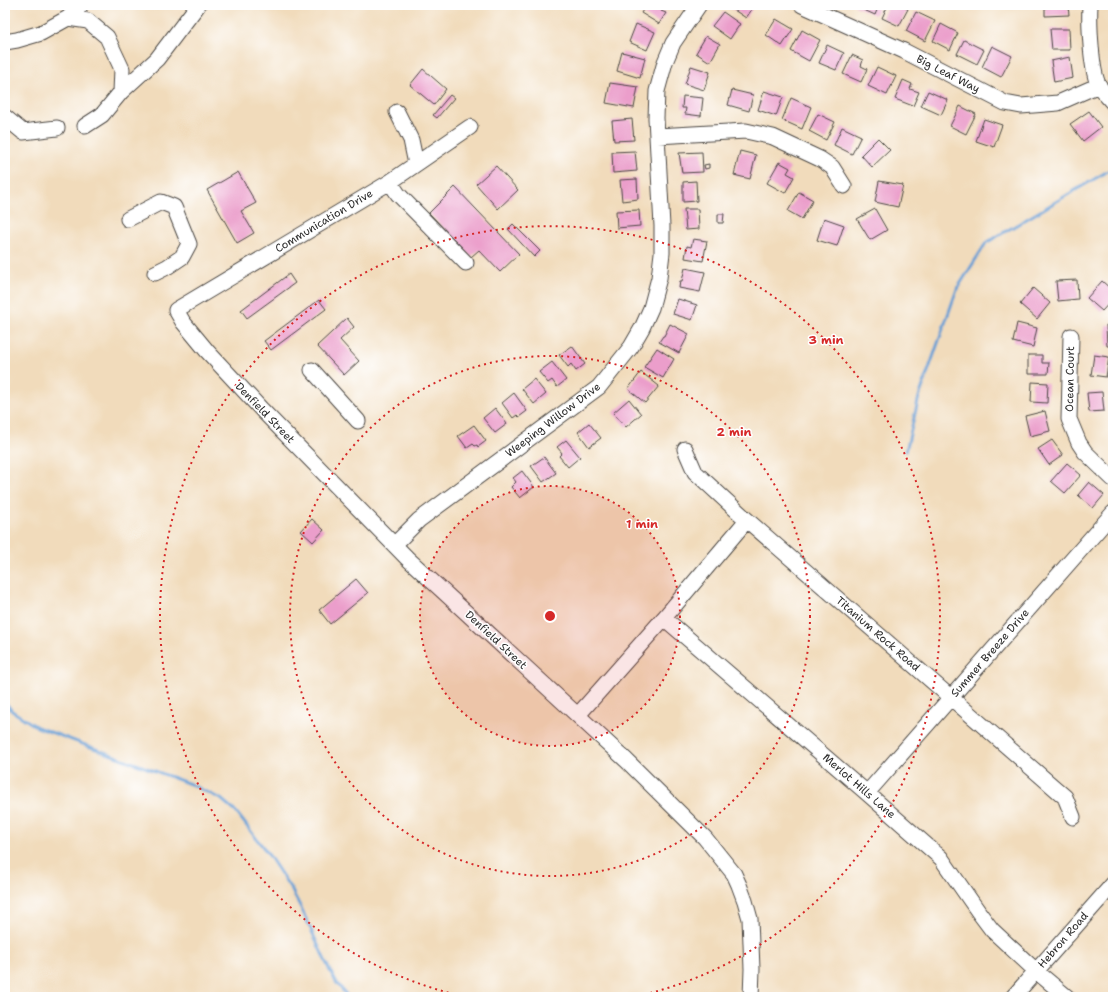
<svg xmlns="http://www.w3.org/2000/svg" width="1118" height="1002" font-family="'Shantell Sans',sans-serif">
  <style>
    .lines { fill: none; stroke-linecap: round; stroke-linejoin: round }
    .stream { stroke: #669ed4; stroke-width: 3 }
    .building { fill: #eb9ecb }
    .minor-casing { stroke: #494541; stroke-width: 17 }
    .minor { stroke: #fff; stroke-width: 15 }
    .ring { fill: none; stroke: #d62828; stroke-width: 2; stroke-dasharray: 2 4 }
    .labels { text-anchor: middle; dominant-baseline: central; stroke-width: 3; stroke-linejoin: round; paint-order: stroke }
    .street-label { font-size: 11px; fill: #2b2b2b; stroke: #fff }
    .centre { fill: #d62828; stroke: #fff; stroke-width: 2 }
    .ring-label { font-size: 12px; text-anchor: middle; font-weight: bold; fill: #d62828; stroke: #fff; stroke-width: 3; stroke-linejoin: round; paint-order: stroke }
  </style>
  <rect width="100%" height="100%" fill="#fff"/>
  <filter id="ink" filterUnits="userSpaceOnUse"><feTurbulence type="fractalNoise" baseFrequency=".025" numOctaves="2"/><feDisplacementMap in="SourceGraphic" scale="8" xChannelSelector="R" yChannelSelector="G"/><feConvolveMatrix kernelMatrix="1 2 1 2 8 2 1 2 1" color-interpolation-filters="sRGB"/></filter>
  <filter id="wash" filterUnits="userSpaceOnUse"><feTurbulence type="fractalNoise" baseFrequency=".012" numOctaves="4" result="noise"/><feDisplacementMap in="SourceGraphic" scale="16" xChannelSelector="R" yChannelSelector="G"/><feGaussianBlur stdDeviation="0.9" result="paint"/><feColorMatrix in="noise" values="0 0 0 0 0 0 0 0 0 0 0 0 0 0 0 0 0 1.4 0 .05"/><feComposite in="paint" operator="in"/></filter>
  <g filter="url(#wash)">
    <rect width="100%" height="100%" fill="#f1dbbb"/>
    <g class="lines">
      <path class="stream" d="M906 451 919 397 957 289 986 243 1113 168
        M5 702 12 711 37 727 190 784 221 799 236 812 266 851 291 889 302 910 329 969 336 982 348 997"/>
    </g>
    <g id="blocks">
      <path class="building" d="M646 5H665L661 11 666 13 659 24 641 13Z
        M729 5H755L746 18 728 6Z
        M853 5H879L875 15Z
        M888 5H900L908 9 899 26 882 18Z
        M1045 5H1068L1069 15 1045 16Z
        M723 12 740 24 730 39 712 26Z
        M916 12 935 21 925 41 906 31Z
        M776 19 793 29 782 46 766 35Z
        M636 24 655 32 647 50 629 42Z
        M941 24 958 33 950 50 933 41Z
        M1050 29H1069L1070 50H1052Z
        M802 30 820 40 809 61 791 51Z
        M706 36 720 44 710 62 696 53Z
        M964 40 984 50 977 64 957 54Z
        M827 45 844 53 836 70 819 63Z
        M992 46 1012 56 1001 77 982 67Z
        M622 52 645 58 640 78 617 71Z
        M852 55 863 60 861 66 867 69 861 82 843 74Z
        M1070 57 1073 78 1054 82 1051 61Z
        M691 66 710 72 704 90 685 84Z
        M877 67 896 76 887 95 868 86Z
        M423 69 446 89 434 105 410 85Z
        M903 80 912 84 910 89 919 92 913 106 895 99Z
        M610 83 638 87 634 108 606 103Z
        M732 90 753 95 749 111 728 105Z
        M764 91 783 97 776 116 758 110Z
        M928 91 948 100 941 115 921 106Z
        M450 95 454 98 437 118 433 115Z
        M683 96 703 98 701 116 685 114 686 108H682Z
        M791 98 811 107 802 129 782 120Z
        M960 106 976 114 966 134 950 126Z
        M1089 111 1101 127 1083 141 1070 124Z
        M818 114 835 122 826 140 809 131Z
        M632 119 634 140 614 141 612 121Z
        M984 119 1002 125 994 147 976 141Z
        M842 127 861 136 852 154 834 145Z
        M878 138 890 150 872 167 861 155Z
        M635 151 637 171 613 173 612 152Z
        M740 151 756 155 750 179 734 175Z
        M702 152 703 172 682 173 679 153Z
        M779 162 790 168 787 173 794 177 785 193 767 183Z
        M709 164V168L705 169 704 165Z
        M496 166 518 190 498 209 476 184Z
        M238 172 256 203 241 211 254 233 237 243 207 190Z
        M637 179 638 199 622 201 620 180Z
        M696 181 697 201 683 202V182Z
        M879 181 903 185 898 207 875 202Z
        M455 187 519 254 500 272 479 250 471 257 429 213Z
        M799 192 813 200 802 219 788 211Z
        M684 209H698L699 229 686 230Z
        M875 209 887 230 870 240 857 219Z
        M639 210 640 226 617 228 616 211Z
        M718 214H724L723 223H718Z
        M824 218 844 225 837 246 817 240Z
        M513 224 540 251 534 257 508 229Z
        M693 239 707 241 703 261 685 258 687 246 691 247Z
        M685 268 705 272 700 292 679 288 680 281H682Z
        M289 274 295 283 247 318 241 310Z
        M1077 280 1078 299 1058 301 1056 281Z
        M1102 281 1113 291V299L1102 311 1087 298Z
        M1033 288 1050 303 1037 319 1020 304Z
        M678 299 697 305 692 320 673 314Z
        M319 300 326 309 271 350 264 341Z
        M347 318 354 327 340 340 359 361 344 375 317 346Z
        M1017 323 1037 328 1033 347 1013 342Z
        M670 324 689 334 679 353 659 342 663 336H664Z
        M1106 325H1113V346H1107Z
        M572 346 585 364 576 371 571 364 568 367 559 355Z
        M657 348 674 359 663 378 644 367Z
        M1028 355H1042V363H1049L1048 374H1028Z
        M1094 355 1109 357 1106 377 1091 375Z
        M552 362 566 380 557 387 552 380 548 383 539 372Z
        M641 372 659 386 645 403 628 389Z
        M534 379 546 394 534 404 522 389Z
        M1032 382 1048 383 1047 403 1031 402Z
        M1102 392 1104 411 1089 412 1087 393Z
        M514 393 527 411 519 417 517 415 513 418 502 403Z
        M629 399 641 414 626 427 613 413Z
        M495 408 507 424 495 433 483 418Z
        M1045 411 1050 431 1030 436 1025 416Z
        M589 423 601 438 589 447 578 432Z
        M474 425 486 441 478 447 477 445 475 446 473 444 467 448 458 436Z
        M566 440 580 457 568 467 559 456 562 453 557 447Z
        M1052 440 1063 455 1049 465 1038 449Z
        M544 457 556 473 543 482 531 466Z
        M1067 463 1081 475 1065 493 1051 481Z
        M522 471 534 487 520 498 511 487 516 482 513 478Z
        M1089 482 1104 495 1093 508 1078 495Z
        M312 519 324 530 313 542 301 531Z
        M356 579 368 593 330 624 319 610Z"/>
    </g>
  </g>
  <g filter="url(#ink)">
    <use href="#blocks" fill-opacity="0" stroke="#494541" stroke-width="1"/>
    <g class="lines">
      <g class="minor-casing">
        <path id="minor" d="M802 5 904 51 1005 103 1021 106 1058 103 1099 85
          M1090 5C1089 23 1091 72 1099 86 1103 92 1109 98 1113 103
          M68 18 81 5
          M5 42 17 40 41 33 68 18 88 21 107 37 122 69 121 92 102 115 85 126
          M121 92 157 59 198 5
          M397 112 411 140 416 164
          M5 117 23 132 57 128
          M470 127 390 182 176 310 183 322 207 351 262 410 407 558 626 760 705 838 734 874 739 885 745 901 750 919 752 969 751 997
          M657 136 746 131 773 137 820 159 832 167 844 186
          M390 182 398 194 466 263
          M128 219 161 202 174 207 189 244 182 257 167 267 155 273
          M1071 336 1069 419 1079 443 1085 452 1113 479
          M312 370 358 421
          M685 449 695 472 747 520 1065 797 1073 817
          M394 545 419 520 599 387 631 347 642 328 651 308 659 278 662 253V226L656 118 657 91 665 62 673 43 699 5
          M664 618 867 793 941 858 980 914 992 930 1036 971 1067 997
          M578 715 664 618 747 520
          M867 793 1113 513
          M1013 997 1113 884"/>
      </g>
      <use href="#minor" class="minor"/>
    </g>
  </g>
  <circle cx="550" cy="616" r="130" fill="#d62828" fill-opacity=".12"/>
  <g class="ring">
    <circle cx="550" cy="616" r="130"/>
    <circle cx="550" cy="616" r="260"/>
    <path d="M466 997A390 390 0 1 1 634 997"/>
  </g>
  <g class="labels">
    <g class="street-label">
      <text transform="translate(948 74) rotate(27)">Big Leaf Way</text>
      <text transform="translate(324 221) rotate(-31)">Communication Drive</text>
      <text transform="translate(1070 379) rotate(-89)">Ocean Court</text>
      <text transform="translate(265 413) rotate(46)">Denfield Street</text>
      <text transform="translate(553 420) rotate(-37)">Weeping Willow Drive</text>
      <text transform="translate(878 634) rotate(41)">Titanium Rock Road</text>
      <text transform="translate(496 640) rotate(43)">Denfield Street</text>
      <text transform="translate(990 653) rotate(-49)">Summer Breeze Drive</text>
      <text transform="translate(859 786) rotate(41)">Merlot Hills Lane</text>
      <text transform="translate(1063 940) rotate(-49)">Hebron Road</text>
    </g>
  </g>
  <circle cx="550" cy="616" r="6" class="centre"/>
  <g class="ring-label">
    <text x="826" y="344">3 min</text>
    <text x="734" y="436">2 min</text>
    <text x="642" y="528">1 min</text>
  </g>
  <rect width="1118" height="1002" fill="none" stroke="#fff" stroke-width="20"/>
</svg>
